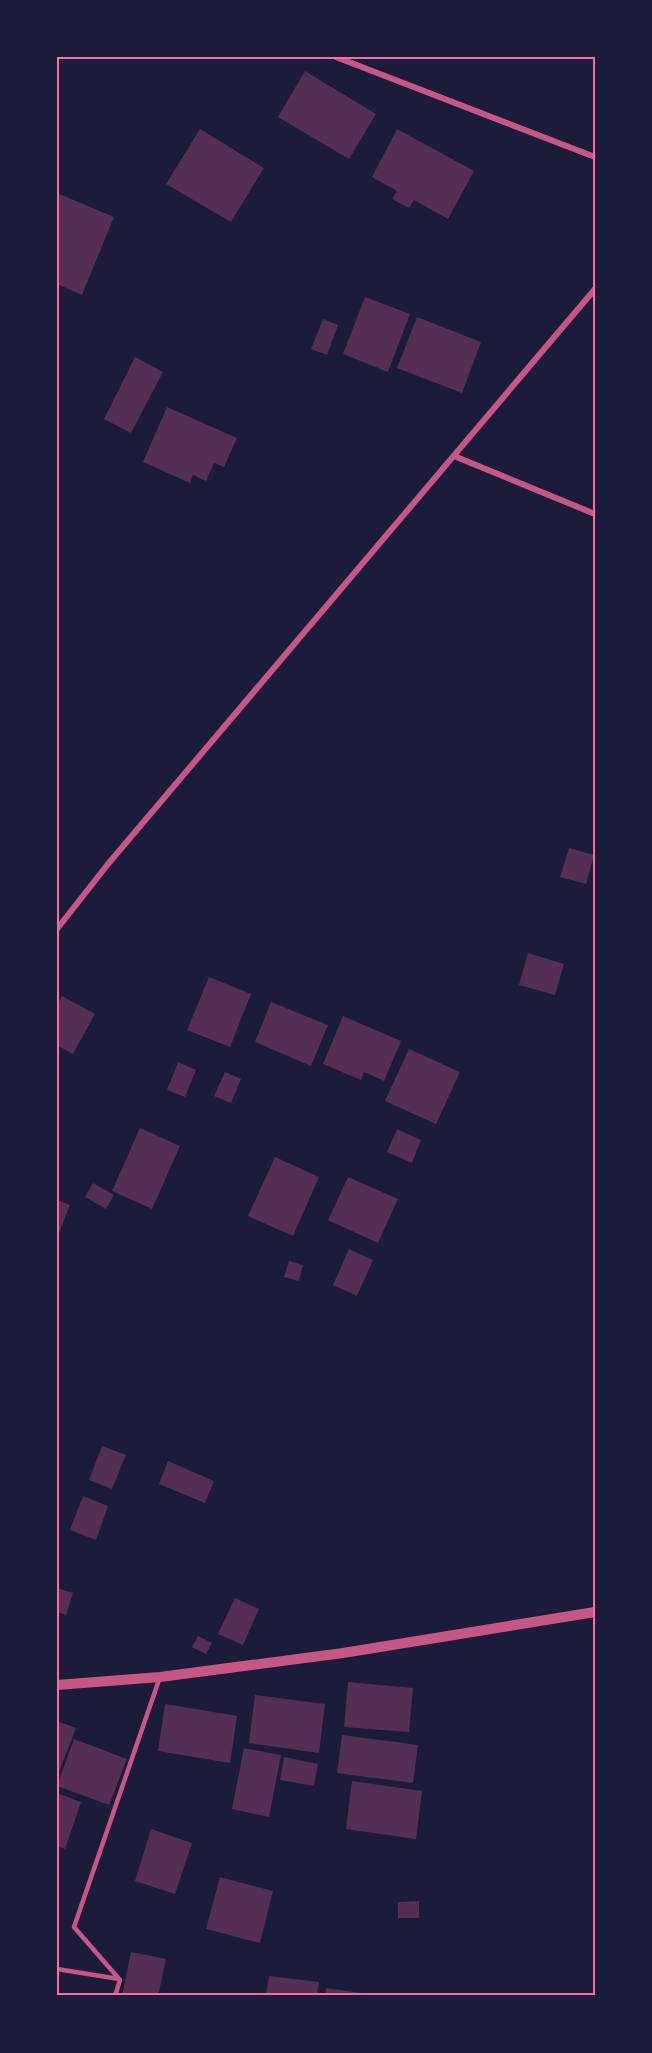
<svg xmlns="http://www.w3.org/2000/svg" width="652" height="2053" font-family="Lato,sans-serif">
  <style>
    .building { fill: #542f53 }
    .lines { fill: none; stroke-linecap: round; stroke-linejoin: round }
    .service { stroke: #c65784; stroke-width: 4.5 }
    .minor { stroke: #c65784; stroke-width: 6 }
    .tertiary { stroke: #c65784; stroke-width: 10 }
    .neatline { fill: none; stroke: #ff6b9d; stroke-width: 2 }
  </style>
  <rect width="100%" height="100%" fill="#1b1b3a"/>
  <path class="building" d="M305 71 376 114 349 159 278 117Z
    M200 129 264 168 231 222 166 184Z
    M397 129 474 171 448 219 414 200 409 208 392 199 397 191 372 177Z
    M57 193 114 217 82 295 57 284Z
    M365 297 410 314 388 372 343 354Z
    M417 317 481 342 462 393 397 368Z
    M323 319 338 325 327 355 311 349Z
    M135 357 163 372 131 433 104 419Z
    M167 407 237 438 224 467 214 463 206 481 193 475 190 483 143 462Z
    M569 848 594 855 586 884 560 877Z
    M528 953 564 964 555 995 519 985Z
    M209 977 251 994 230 1047 187 1030Z
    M62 996 95 1014 73 1054 57 1045V1005Z
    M271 1002 328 1025 311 1066 255 1042Z
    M343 1016 401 1041 384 1081 364 1072 361 1080 323 1064Z
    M409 1049 460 1072 436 1124 385 1101Z
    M178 1062 196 1070 185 1097 167 1090Z
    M225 1072 241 1079 231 1103 214 1096Z
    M140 1128 180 1146 152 1209 112 1191Z
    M397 1129 421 1140 412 1163 387 1152Z
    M275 1157 319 1177 293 1236 248 1216Z
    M348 1177 398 1199 378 1243 328 1220Z
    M93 1183 114 1195 106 1209 85 1197Z
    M57 1200 70 1205 57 1238Z
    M349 1249 373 1260 357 1296 333 1285Z
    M289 1261 303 1265 299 1281 284 1277Z
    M102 1446 126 1455 112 1489 89 1480Z
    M168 1461 214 1481 205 1503 159 1484Z
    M83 1496 108 1506 96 1540 70 1530Z
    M57 1588 73 1593 66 1615 57 1612Z
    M235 1598 259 1609 243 1645 218 1634Z
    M198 1636 212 1643 206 1654 192 1647Z
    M348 1682 413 1688 409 1732 344 1727Z
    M255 1695 325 1704 319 1753 249 1743Z
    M165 1704 237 1716 230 1763 158 1751Z
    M57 1721 76 1728 57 1777Z
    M342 1735 418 1745 413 1783 337 1773Z
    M74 1739 127 1759 109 1805 57 1786Z
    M244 1748 281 1755 269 1817 232 1809Z
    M284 1757 318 1764 314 1786 280 1780Z
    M352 1781 422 1791 416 1839 346 1829Z
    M57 1793 81 1802 65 1849 57 1846Z
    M151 1829 192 1843 175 1894 135 1881Z
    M220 1877 273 1891 260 1943 206 1929Z
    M419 1901V1918H398V1902Z
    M131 1952 166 1959 158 1996H122Z
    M269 1976 319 1982 317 1996H266Z
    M326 1988 374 1995V1996H325Z"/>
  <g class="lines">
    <path class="service" d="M57 1969 119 1979
      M115 1996 120 1980 74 1927 160 1677"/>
    <path class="minor" d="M336 57 595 157
      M454 456 595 514
      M57 929 108 864 595 289"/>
    <path class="tertiary" d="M57 1685 160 1677 343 1653 595 1612"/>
  </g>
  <rect width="652" height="2053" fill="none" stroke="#1b1b3a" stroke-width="117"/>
  <rect x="58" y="58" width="536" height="1936" class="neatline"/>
</svg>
